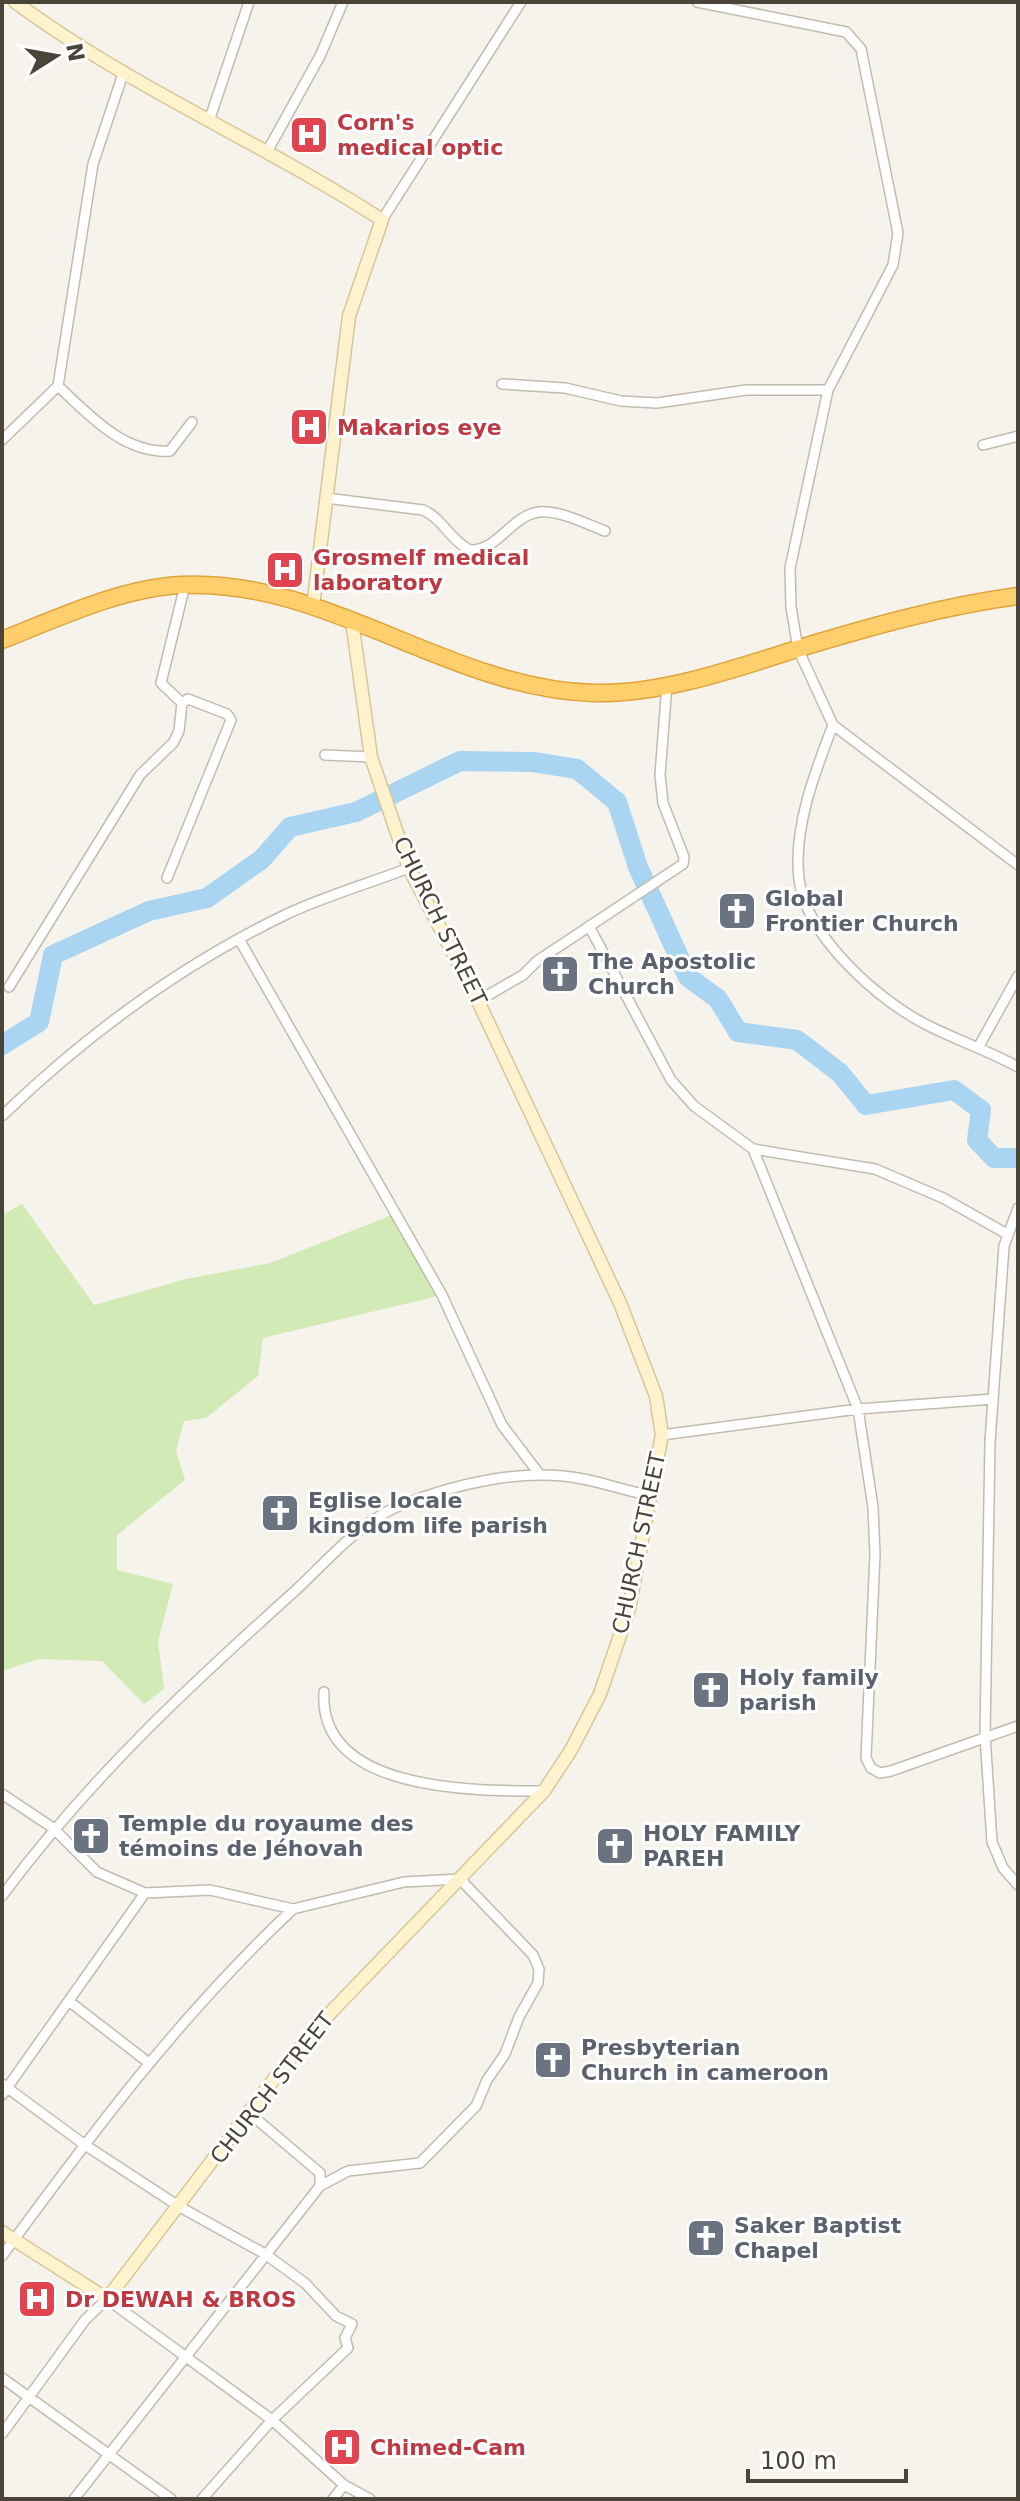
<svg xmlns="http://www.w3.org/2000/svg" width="1020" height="2501" font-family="'DejaVu Sans',sans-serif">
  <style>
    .green { fill: #d2eab5 }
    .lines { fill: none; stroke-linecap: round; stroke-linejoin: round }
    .river { stroke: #a9d4f2; stroke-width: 20 }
    .street-casing { stroke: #c2bbae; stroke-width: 12 }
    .secondary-casing { stroke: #d6c79b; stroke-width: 15 }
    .highway-casing { stroke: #e0a43c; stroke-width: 19 }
    .street { stroke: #fff; stroke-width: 9 }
    .secondary { stroke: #fff3cd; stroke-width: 12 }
    .highway { stroke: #ffcf6e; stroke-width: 16 }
    .labels { text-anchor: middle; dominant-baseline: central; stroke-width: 6; stroke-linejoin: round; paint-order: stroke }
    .health-label { font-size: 22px; font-weight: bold; fill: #be3a42; stroke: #fff; text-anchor: start }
    .worship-label { font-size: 22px; font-weight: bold; fill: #5b616d; stroke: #fff; text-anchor: start }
    .street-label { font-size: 22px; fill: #4b4439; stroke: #fff }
  </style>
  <rect width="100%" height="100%" fill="#f6f3ec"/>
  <path class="green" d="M22 1204 94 1305 186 1279 270 1263 397 1213 442 1295 263 1338 258 1376 206 1418 184 1421 176 1451 185 1480 117 1535V1570L173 1584 158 1641 164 1689 144 1704 102 1661 39 1659 2 1671V1215Z"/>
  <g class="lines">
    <path class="river" d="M2 1045 39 1022 53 955 149 911 207 898 262 859 290 827 356 812 460 761 533 762 577 769 617 802 638 867 688 977 718 999 738 1032 797 1040 840 1073 866 1105 954 1090 981 1110 977 1140 994 1158H1018"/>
    <g class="street-casing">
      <path id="street" d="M697 2 846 32 861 49 898 233 893 265 828 390 790 568 791 607 798 649 833 725 1018 865
        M209 121 249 2
        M268 150 320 56 343 2
        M382 220 521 2
        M502 384 565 388 621 401 657 403 746 390H828
        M58 386C89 415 124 454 170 451L192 422
        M2 440 58 386 93 164 124 71
        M983 445 1018 436
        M326 498 423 510C442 518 450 540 470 550 498 551 512 515 539 512 560 510 586 524 605 531
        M182 703 161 683 185 585
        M833 725C815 772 793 828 799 879 806 937 880 1002 929 1026 959 1041 989 1051 1018 1067
        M325 755 371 757
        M589 926 671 1080 694 1106 753 1149 858 1409 873 1507 875 1554 866 1758 871 1768 880 1773 891 1771 1018 1726
        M239 939 442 1295 502 1425 540 1475
        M9 987 140 775 173 743 179 731 182 703 188 699 227 714 231 720 167 878
        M478 1001 523 975 537 961 683 864 684 857 663 803 660 775 667 684
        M979 1046 1018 976
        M2 1116C88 1033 180 965 289 913 328 895 370 883 409 868
        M753 1149 875 1169 943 1198 1007 1234
        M1018 1208 1004 1246 990 1442 985 1735 992 1842 1003 1868 1018 1885
        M662 1435 858 1409 993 1399
        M324 1692C318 1792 475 1791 544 1791
        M2 1794 53 1828 97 1872 145 1893
        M2 1896C88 1780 188 1687 296 1590 326 1562 360 1522 399 1506 454 1484 524 1467 583 1479 605 1483 626 1491 648 1495
        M70 2002 149 2063
        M2 2084 85 2145 180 2207 265 2254 305 2283 336 2316 352 2324 345 2338 348 2348 272 2420 202 2499
        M2 2095 145 1893 210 1890 293 1909 404 1882 460 1879 533 1955 539 1969 538 1983 519 2017 505 2054 487 2080 476 2106 420 2163 348 2171 320 2186 74 2499
        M249 2113 320 2173V2186
        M2 2256C93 2132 180 2015 293 1909
        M2 2378 171 2499
        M2 2434 85 2320 107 2299 272 2420 344 2485 370 2499
        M333 2499 344 2485"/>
    </g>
    <g class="secondary-casing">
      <path id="secondary" d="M15 2C130 87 263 143 382 220L349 316 313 606
        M2 2232 107 2299 284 2066 333 2010 544 1791 571 1750 600 1694 629 1609 662 1435 656 1396 620 1303 478 1001 409 868 371 757 352 621"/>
    </g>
    <g class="highway-casing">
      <path id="highway" d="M2 640C58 618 121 588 181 585 328 578 448 689 594 693 661 695 737 668 800 648 872 626 944 606 1018 596"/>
    </g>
    <use href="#street" class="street"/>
    <use href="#secondary" class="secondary"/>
    <use href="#highway" class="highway"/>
  </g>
  <defs>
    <g id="hospital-square" transform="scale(2)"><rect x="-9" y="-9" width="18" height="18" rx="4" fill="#e0444e" stroke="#fff"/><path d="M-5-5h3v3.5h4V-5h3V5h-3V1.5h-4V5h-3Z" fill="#fff"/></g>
    <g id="church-square" transform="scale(2)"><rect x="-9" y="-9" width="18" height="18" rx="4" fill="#6b7280" stroke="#fff"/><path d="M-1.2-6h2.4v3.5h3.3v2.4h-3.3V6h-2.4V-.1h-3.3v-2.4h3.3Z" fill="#fff"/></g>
  </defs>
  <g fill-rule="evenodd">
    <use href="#hospital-square" x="309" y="135"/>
    <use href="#hospital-square" x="309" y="427"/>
    <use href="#hospital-square" x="285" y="570"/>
    <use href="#church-square" x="737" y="911"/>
    <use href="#church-square" x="560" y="974"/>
    <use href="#church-square" x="280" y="1513"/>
    <use href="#church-square" x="711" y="1690"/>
    <use href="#church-square" x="91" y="1836"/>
    <use href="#church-square" x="615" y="1846"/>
    <use href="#church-square" x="553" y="2060"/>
    <use href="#church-square" x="706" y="2238"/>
    <use href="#hospital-square" x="37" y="2299"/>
    <use href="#hospital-square" x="342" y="2447"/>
  </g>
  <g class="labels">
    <g class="health-label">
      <text x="337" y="122">Corn's<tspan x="337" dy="25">medical optic</tspan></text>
      <text x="337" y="427">Makarios eye</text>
      <text x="313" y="557">Grosmelf medical<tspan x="313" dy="25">laboratory</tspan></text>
      <text x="65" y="2299">Dr DEWAH &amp; BROS</text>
      <text x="370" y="2447">Chimed-Cam</text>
    </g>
    <g class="worship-label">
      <text x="765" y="898">Global<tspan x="765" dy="25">Frontier Church</tspan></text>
      <text x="588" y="961">The Apostolic<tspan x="588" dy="25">Church</tspan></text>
      <text x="308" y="1500">Eglise locale<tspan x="308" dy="25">kingdom life parish</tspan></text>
      <text x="739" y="1677">Holy family<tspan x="739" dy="25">parish</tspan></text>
      <text x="119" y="1823">Temple du royaume des<tspan x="119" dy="25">témoins de Jéhovah</tspan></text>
      <text x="643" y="1833">HOLY FAMILY<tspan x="643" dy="25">PAREH</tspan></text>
      <text x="581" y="2047">Presbyterian<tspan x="581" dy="25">Church in cameroon</tspan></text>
      <text x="734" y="2225">Saker Baptist<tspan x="734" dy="25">Chapel</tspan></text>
    </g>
    <g class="street-label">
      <text transform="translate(440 921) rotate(64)">CHURCH STREET</text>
      <text transform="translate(639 1543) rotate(-78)">CHURCH STREET</text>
      <text transform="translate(272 2088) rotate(-52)">CHURCH STREET</text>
    </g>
  </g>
  <rect width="1020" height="2501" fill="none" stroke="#4b4439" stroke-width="8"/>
  <g transform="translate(56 56) rotate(79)" stroke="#ffffff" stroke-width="6" paint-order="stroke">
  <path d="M0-6L14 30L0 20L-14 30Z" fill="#4b4439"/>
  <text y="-12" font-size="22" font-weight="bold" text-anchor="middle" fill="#4b4439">N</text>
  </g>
  <path d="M748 2469v12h158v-12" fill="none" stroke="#4b4439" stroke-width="4"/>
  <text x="760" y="2469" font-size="24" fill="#4b4439" stroke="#ffffff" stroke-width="6" paint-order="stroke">100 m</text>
</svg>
